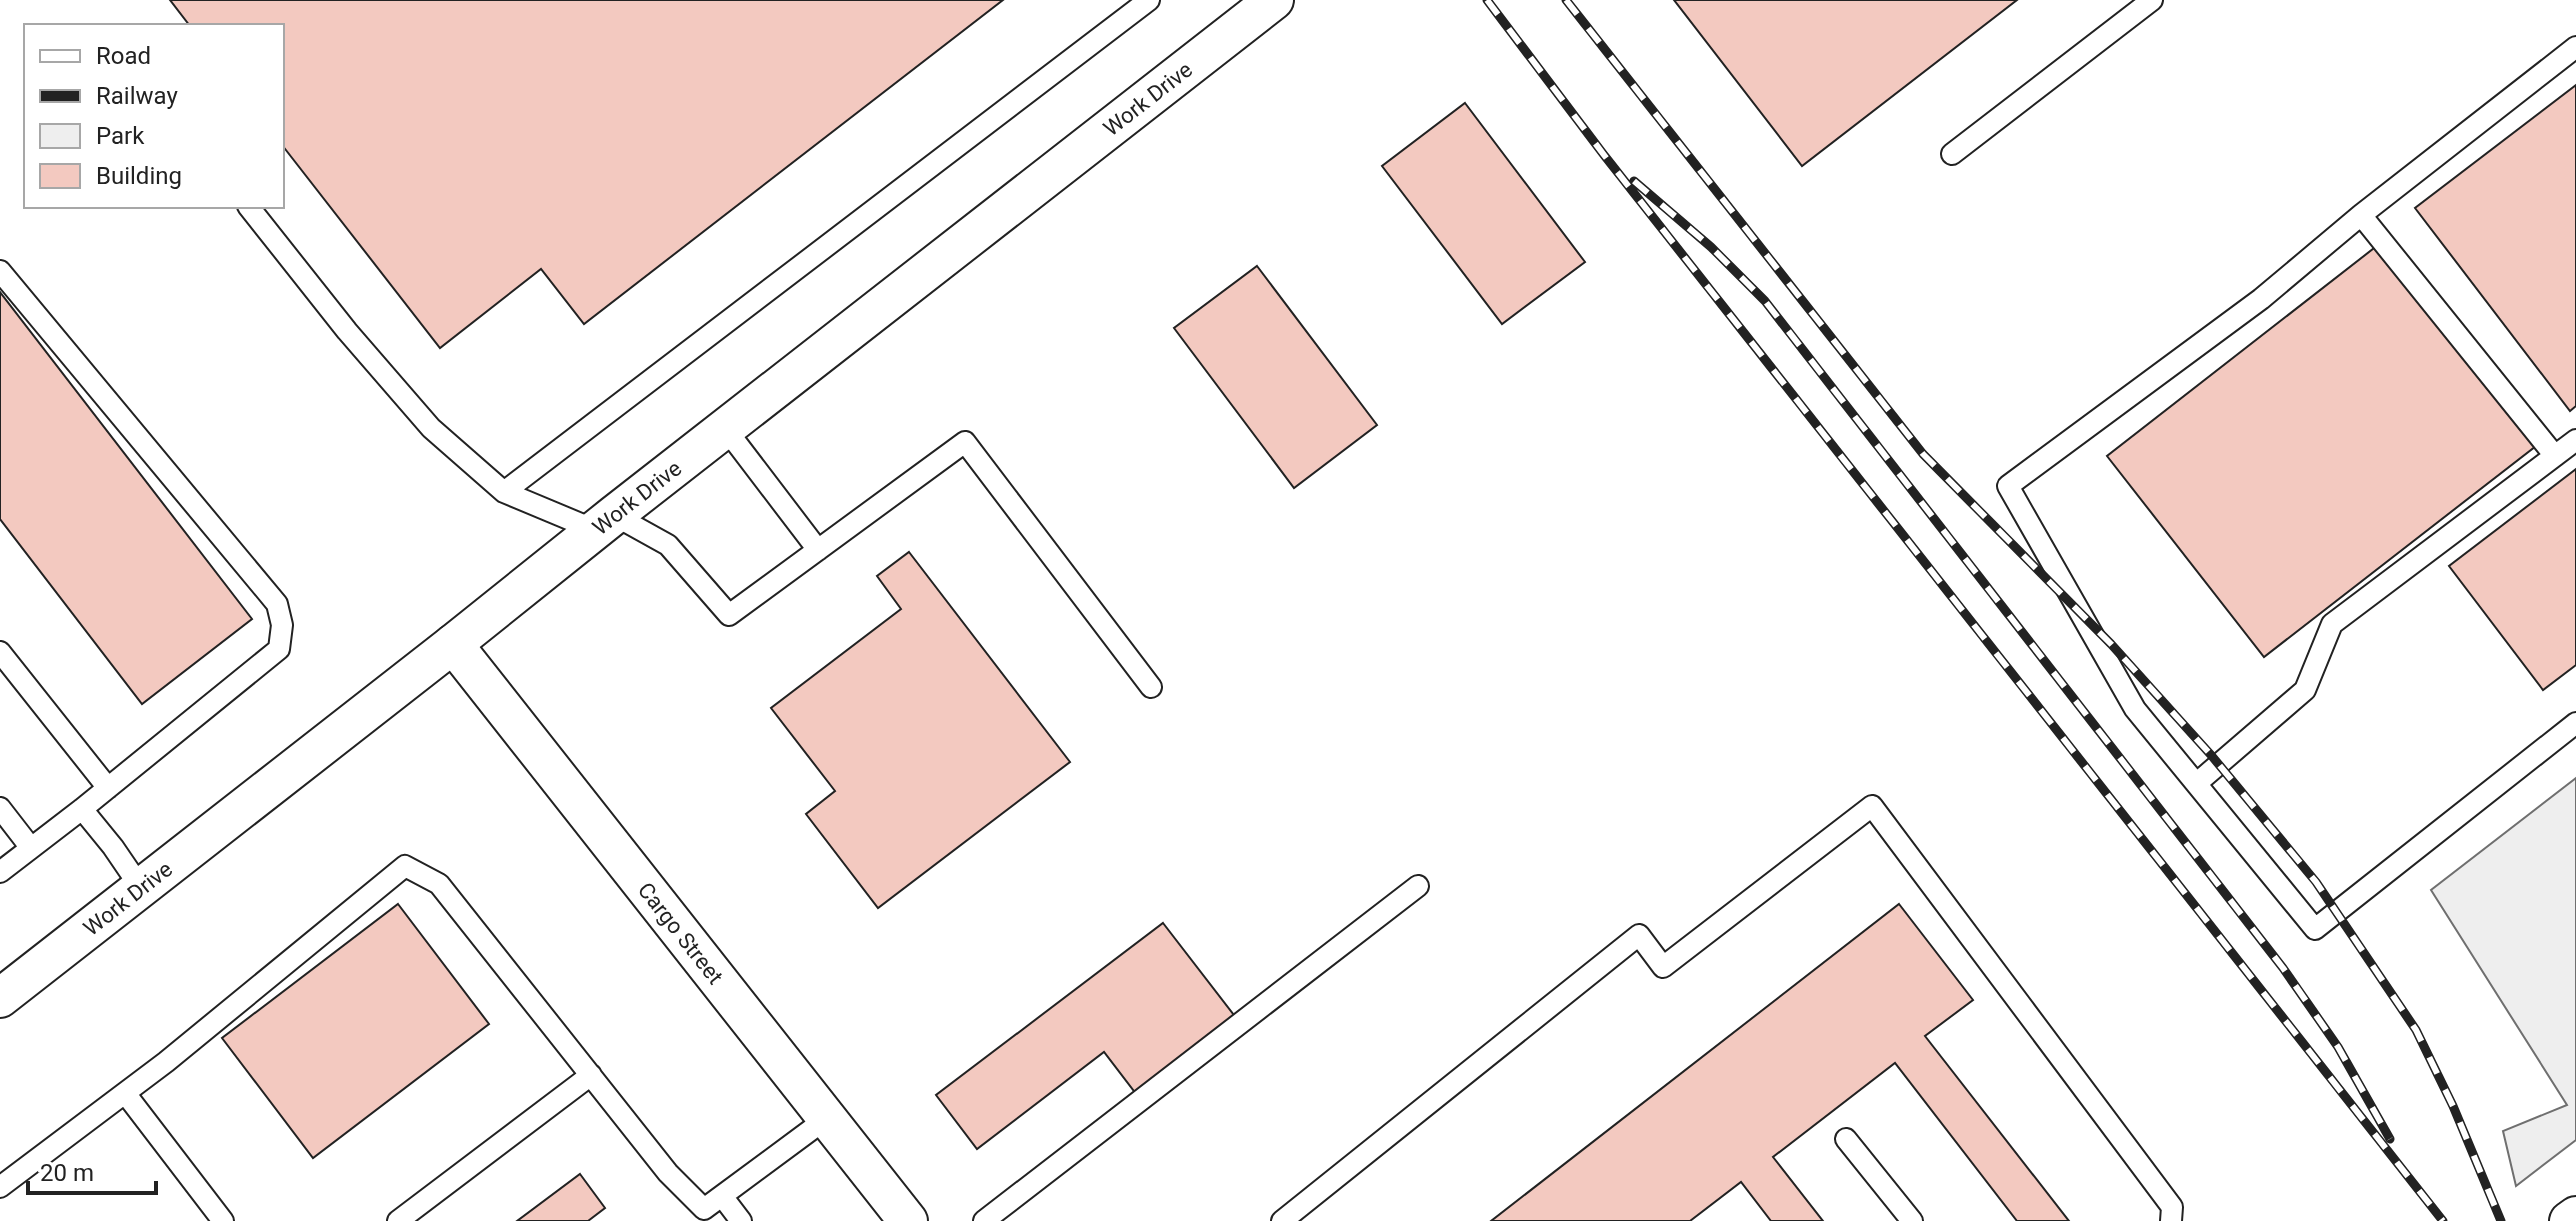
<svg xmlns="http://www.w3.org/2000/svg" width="2576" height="1221" font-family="Roboto,sans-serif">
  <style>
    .green { fill: #eee; stroke: #6f6f6f; stroke-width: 2 }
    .building { fill: #f3c9c0; stroke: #222; stroke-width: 2 }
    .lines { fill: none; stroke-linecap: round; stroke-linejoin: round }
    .service-casing { stroke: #222; stroke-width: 24 }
    .minor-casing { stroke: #222; stroke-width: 42 }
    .service { stroke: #fff; stroke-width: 20 }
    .minor { stroke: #fff; stroke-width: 38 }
    .rail-casing { stroke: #222; stroke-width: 9 }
    .rail { stroke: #fff; stroke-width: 6; stroke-dasharray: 18; stroke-linecap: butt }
    .labels { text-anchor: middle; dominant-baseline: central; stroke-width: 6; stroke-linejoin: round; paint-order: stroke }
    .street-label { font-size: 22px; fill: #222; stroke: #fff }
  </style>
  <rect width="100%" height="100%" fill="#fff"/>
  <path class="green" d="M2576 778V1140L2516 1186 2503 1131 2567 1105 2431 890Z"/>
  <path class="building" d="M170 0H1003L584 324 541 269 440 348 282 145V26H190Z
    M1674 0H2017L1802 166Z
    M2576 85V406L2570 411 2415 208Z
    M1465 103 1585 262 1502 324 1382 166Z
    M2378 245 2536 446 2264 657 2107 456Z
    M1257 266 1377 425 1294 488 1174 328Z
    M0 292 252 619 142 704 0 519Z
    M2576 469V665L2543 690 2449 566Z
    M909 552 1070 762 878 908 806 814 835 791 771 708 901 609 877 576Z
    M398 904 489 1024 313 1158 222 1038Z
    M1899 904 1973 1000 1925 1036 2069 1221H2017L1895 1063 1773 1157 1823 1221H1771L1741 1182 1690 1221H1491Z
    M1163 923 1237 1019 1137 1095 1104 1052 977 1149 936 1095Z
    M580 1174 605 1208 588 1221H517Z"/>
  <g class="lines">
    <g class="service-casing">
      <path id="service" d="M2576 47 2361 215 2261 299 2008 486 2135 709 2315 929 2576 723
        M1952 154 2152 0
        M248 206 347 331 431 428 504 492 595 530
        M2361 215 2555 456
        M0 271 277 604 282 625 279 649 82 809 0 872
        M725 428 818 550
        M504 492 1149 0
        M614 515 668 545 729 615 965 442 1151 687
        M0 652 108 788
        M2197 783 2305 690 2332 624 2576 440
        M0 808 31 848
        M82 809 113 847 141 888
        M125 1093 223 1221
        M1846 1139 1912 1221
        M0 1187 166 1062 405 866 439 884 668 1173 704 1209 827 1118
        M722 1196 741 1221
        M398 1221 591 1075
        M984 1221 1418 886
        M1282 1221 1639 935 1663 967 1872 806 2172 1207 2171 1221"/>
    </g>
    <g class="minor-casing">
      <g id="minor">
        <path id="s1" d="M453 644 908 1221"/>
        <path id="s2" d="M0 998 453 644 614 515 1274 0"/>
        <path d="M2569 1221 2576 1216"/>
      </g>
    </g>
    <use href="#service" class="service"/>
    <use href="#minor" class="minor"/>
    <g class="rail-casing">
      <path id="rail" d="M1487 0 1604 155 2443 1221
        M1566 0 1923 454 2111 644 2211 755 2316 882 2416 1030 2453 1106 2501 1221
        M1634 181 1711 247 1765 301 2283 968 2338 1047 2390 1139"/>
    </g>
    <use href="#rail" class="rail"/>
  </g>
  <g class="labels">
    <g class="street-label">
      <text stroke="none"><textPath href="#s2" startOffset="1458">Work Drive</textPath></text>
      <text stroke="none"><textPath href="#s2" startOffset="810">Work Drive</textPath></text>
      <text stroke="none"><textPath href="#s2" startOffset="162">Work Drive</textPath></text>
      <text stroke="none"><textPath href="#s1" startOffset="368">Cargo Street</textPath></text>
    </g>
  </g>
  <rect x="24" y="24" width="260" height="184" fill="#ffffff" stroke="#a7a7a7" stroke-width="2"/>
  <rect x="40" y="50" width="40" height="12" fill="#ffffff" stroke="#a7a7a7" stroke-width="2"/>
  <text x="96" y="64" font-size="24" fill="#222222">Road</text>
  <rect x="40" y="90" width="40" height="12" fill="#222222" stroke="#a7a7a7" stroke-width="2"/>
  <text x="96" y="104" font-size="24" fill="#222222">Railway</text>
  <rect x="40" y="124" width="40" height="24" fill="#eeeeee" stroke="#a7a7a7" stroke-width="2"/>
  <text x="96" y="144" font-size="24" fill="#222222">Park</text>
  <rect x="40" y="164" width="40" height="24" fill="#f3c9c0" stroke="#a7a7a7" stroke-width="2"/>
  <text x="96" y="184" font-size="24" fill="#222222">Building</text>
  <path d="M28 1181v12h128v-12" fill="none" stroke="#222222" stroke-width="4"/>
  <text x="40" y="1181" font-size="24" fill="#222222" stroke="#ffffff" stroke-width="6" paint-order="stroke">20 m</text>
</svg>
